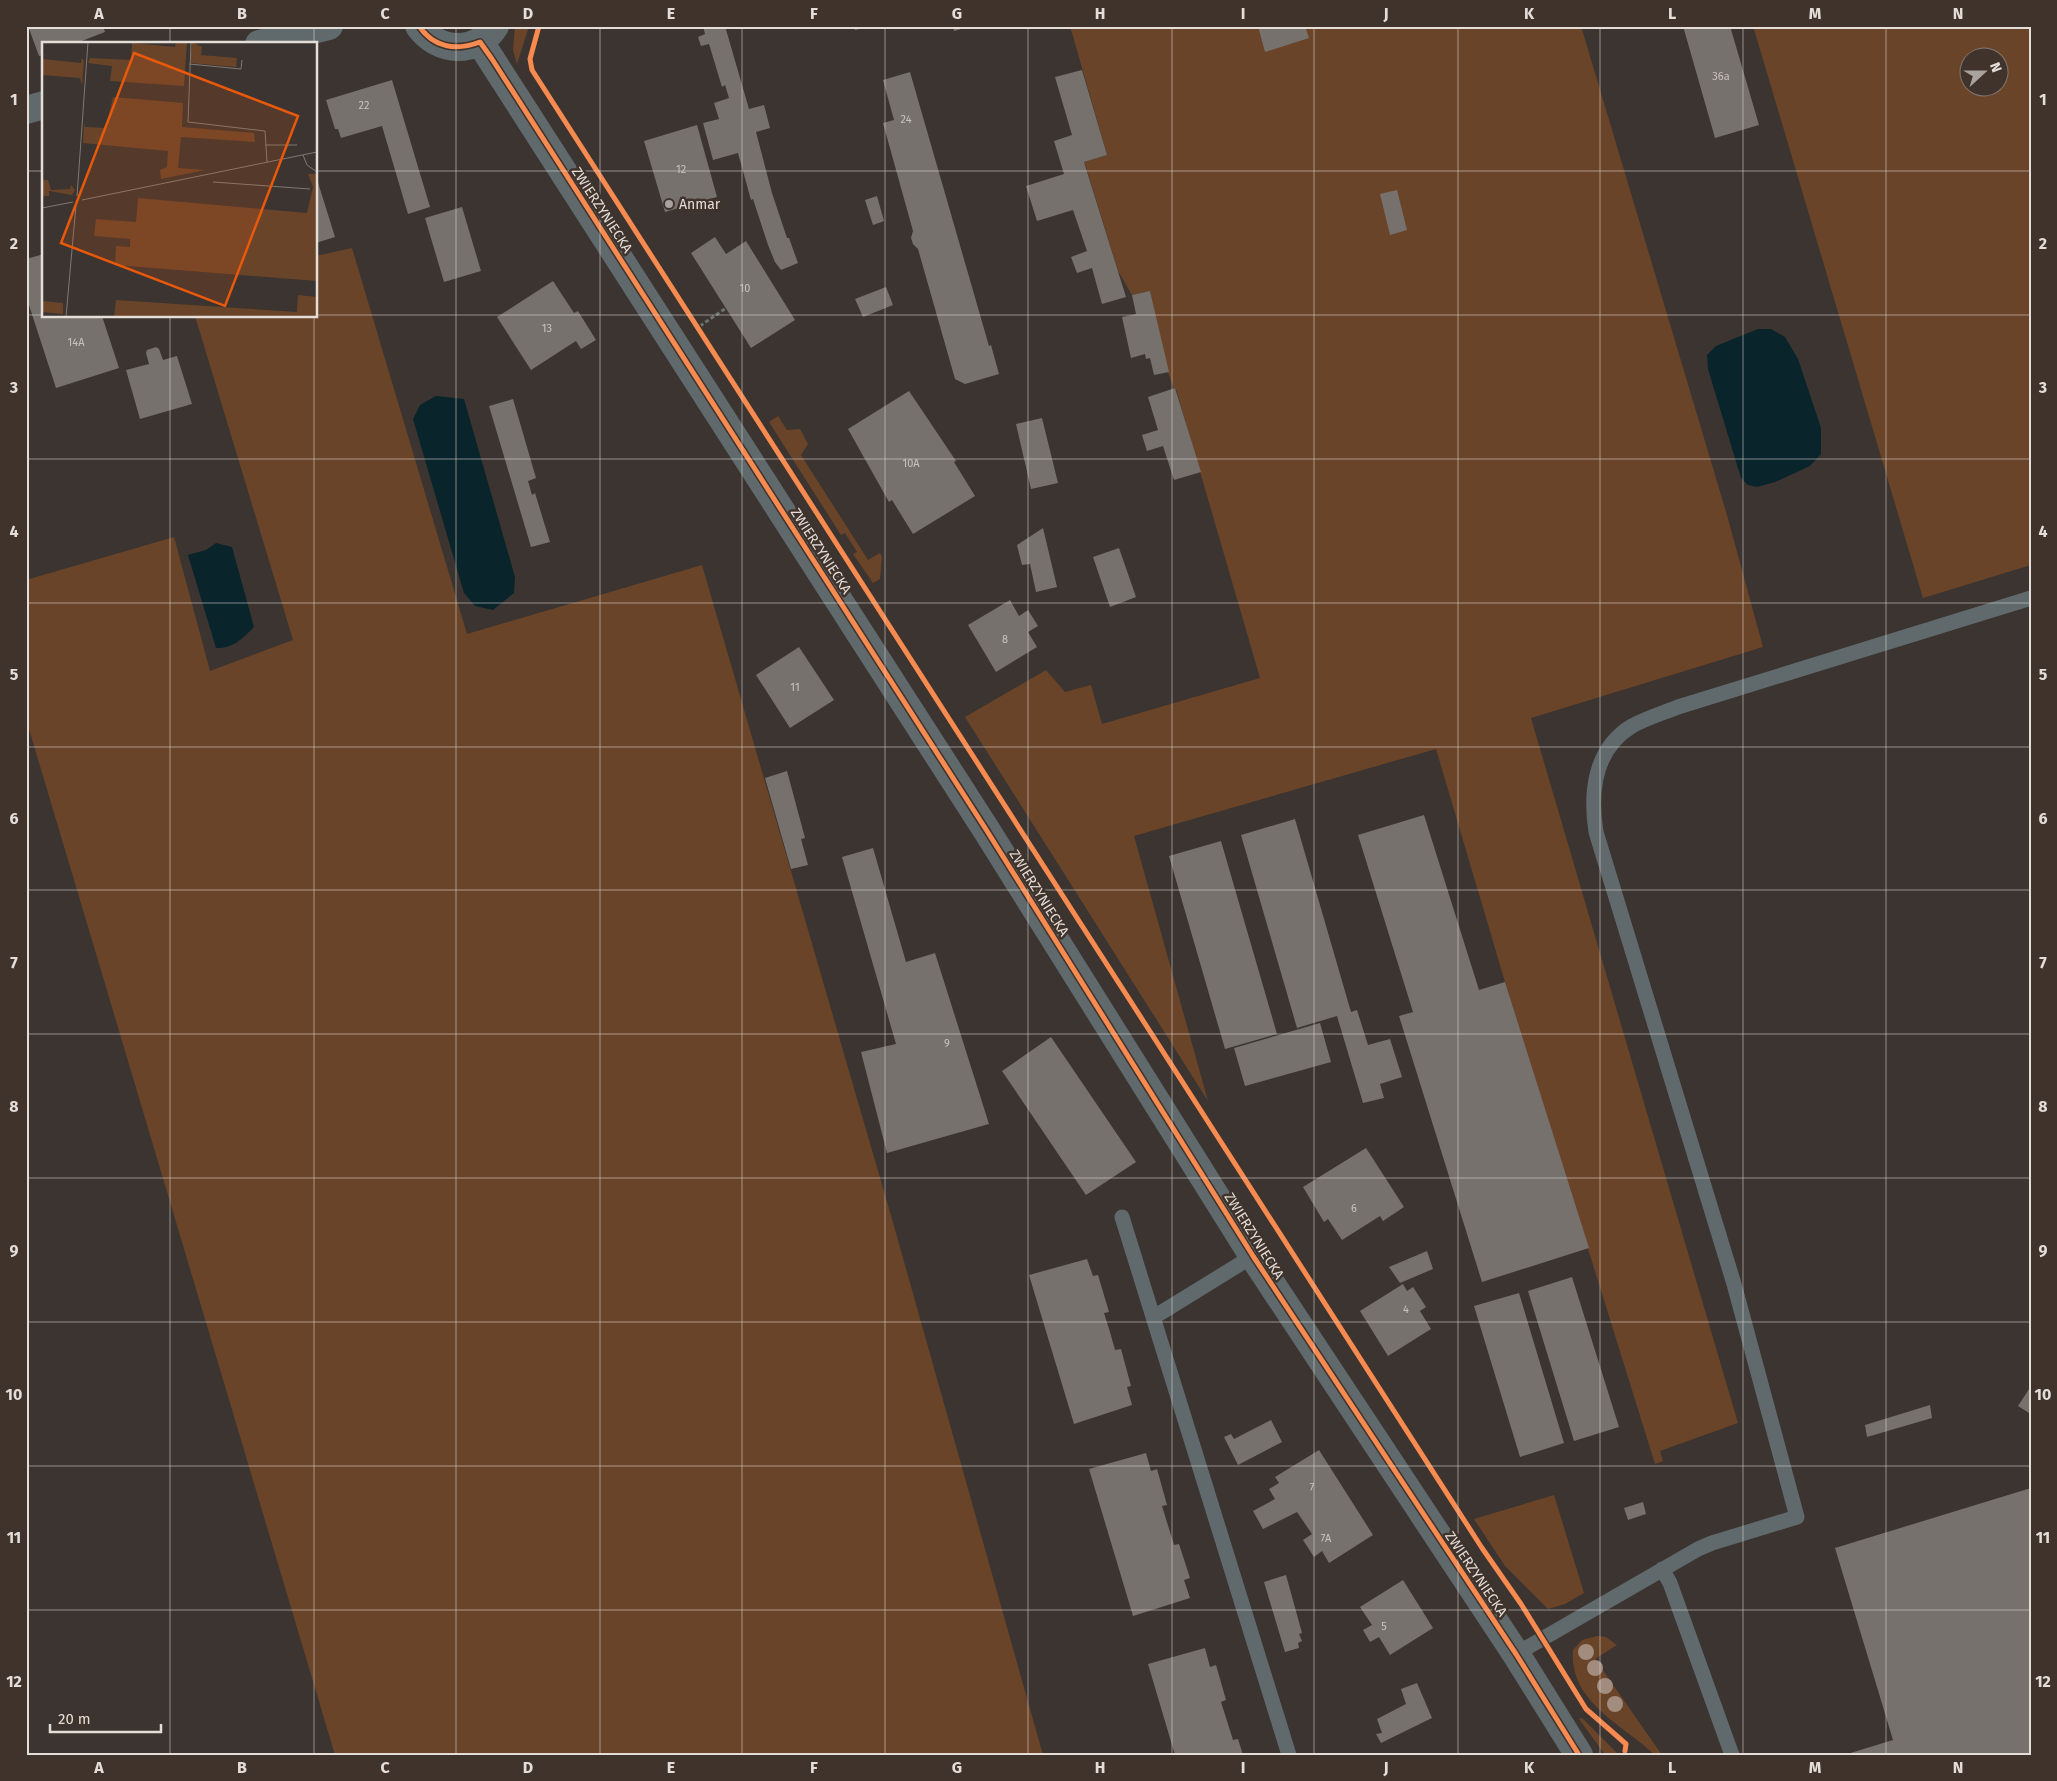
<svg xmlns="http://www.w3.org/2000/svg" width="2057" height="1781" font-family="'Fira Sans',sans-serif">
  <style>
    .green { fill: #6a4429; fill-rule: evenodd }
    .water { fill: #09242b }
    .building { fill: #77716d }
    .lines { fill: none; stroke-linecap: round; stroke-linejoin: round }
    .path { stroke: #6d7172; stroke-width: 3; stroke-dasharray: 4 2.5; stroke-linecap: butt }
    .service { stroke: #60696c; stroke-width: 15 }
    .minor { stroke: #60696c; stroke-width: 28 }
    .tertiary { stroke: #60696c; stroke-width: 28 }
    .cycleway-casing { stroke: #3f332c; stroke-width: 8 }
    .cycleway { stroke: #f68b52; stroke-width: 5 }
    .tree { fill: #a28c7e }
    .grid { fill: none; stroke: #e4ddd8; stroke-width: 1; stroke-opacity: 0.55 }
    .poi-dot { fill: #a9a29d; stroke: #3f332c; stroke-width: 2 }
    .labels { text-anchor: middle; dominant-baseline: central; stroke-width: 5; stroke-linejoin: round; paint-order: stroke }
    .number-label { font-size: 11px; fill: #c9c2bd }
    .poi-label { font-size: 14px; fill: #e4ddd8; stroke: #3f332c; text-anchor: start }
    .street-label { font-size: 14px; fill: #e4ddd8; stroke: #3f332c }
    .inset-road { fill: none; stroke: #7f7873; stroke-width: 1 }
    .view { fill: #e8590c; fill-opacity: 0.15; stroke: #e8590c; stroke-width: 2.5 }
    .inset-edge { fill: none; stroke: #e4ddd8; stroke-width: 2.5 }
    .neatline { fill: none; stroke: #e4ddd8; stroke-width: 2 }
    .grid-label { font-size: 16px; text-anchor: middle; font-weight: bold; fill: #e4ddd8 }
  </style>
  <rect width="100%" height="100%" fill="#3b3430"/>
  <path class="green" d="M515 26H529L517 64 513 50Z
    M1070 26H1581L1727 515 1763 647 1531 718 1738 1423 1660 1451 1663 1461 1655 1464 1505 982 1436 749 1134 836 1208 1101 965 717 1046 670 1065 692 1091 685 1102 724 1260 678 1176 389H1174L1168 372 1150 291 1132 295 1118 271 1086 167 1084 162 1107 155Z
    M1753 26H2031V565L1923 598ZM1970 58H2000V88H1970Z
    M352 248 467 634 702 565 892 1219 1043 1755H335L26 719V580L174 537 210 671 293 640 195 316H316V256Z
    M778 416 787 430 800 429 808 444 801 455 868 560 880 553 882 557 880 579 873 583 853 554 857 552 845 533 841 535 769 422Z
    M1554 1495 1584 1593 1565 1604 1548 1609 1505 1566 1474 1519Z
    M1597 1636 1606 1637 1617 1645 1595 1659 1662 1755H1655C1622 1724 1569 1702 1573 1650L1582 1640Z
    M1582 1718 1619 1755H1606L1603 1752 1579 1719Z"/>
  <path class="water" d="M1758 329H1771L1785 337 1798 359 1821 428V454L1810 466 1775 482 1757 487 1748 485 1741 478 1708 369 1707 355 1716 346Z
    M436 396 464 399 515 577 514 593 493 610 475 606 464 593 413 419 420 405Z
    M216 543 232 547 254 627C243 638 233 649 216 648L188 555 206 550Z"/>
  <path class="building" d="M28 26H103L105 32 74 44H44V55L39 56Z
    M703 26H725L749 109 764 105 770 128 756 132 772 193 787 238H789L798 263 781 270 775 262 768 245 753 199 751 200 738 153 713 160 703 123 719 119 714 103 729 98 725 85 722 87 709 44 701 46 698 37 705 34Z
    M854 26H867L868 27 855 30Z
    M953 26H968V27L954 31Z
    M1258 26H1305L1309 38 1265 52Z
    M1683 26H1730L1759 125 1715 138Z
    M1082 70 1107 155 1084 162 1126 297 1102 304 1092 268 1077 273 1071 257 1087 251 1073 210 1037 221 1026 186 1064 174 1054 141 1072 135 1055 77Z
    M910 72 989 346 991 345 999 374 965 384 955 379 918 249 913 244 911 238 913 231 883 123 894 120 883 80Z
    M392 80 430 207 408 214 382 126 341 138 338 129H335L326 100Z
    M697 125 717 197 665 212 644 141Z
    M316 176 335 237 316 243Z
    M1397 190 1407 230 1390 235 1380 194Z
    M877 196 884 221 873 225 865 200Z
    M462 207 481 271 444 282 425 218Z
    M715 237 726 254 746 241 795 320 751 348 691 253Z
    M44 254V316H102L119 368 56 388 26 296V259Z
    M553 281 574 313 578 311 596 340 581 349 576 341 531 370 497 317Z
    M886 287 893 305 863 317 855 299Z
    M1150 291 1169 372 1154 375 1150 358 1146 359 1145 354 1131 358 1122 317 1136 314 1132 295Z
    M156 347 159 349 163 360 177 356 192 404 140 419 126 370 149 364 146 353 147 350Z
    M1175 388 1201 472 1174 480 1163 446 1147 451 1142 435 1158 430 1148 397Z
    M909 391 956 461 954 462 975 496 913 534 892 500 889 502 848 429Z
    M513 399 536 478 528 481 532 495 535 493 550 542 531 547 489 406Z
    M1042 418 1058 483 1031 489 1016 424Z
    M1043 528 1057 587 1036 592 1030 564 1022 565 1017 545Z
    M1119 548 1136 597 1110 607 1093 557Z
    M1010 600 1019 616 1028 610 1038 626 1028 632 1037 647 996 672 968 625Z
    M799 647 834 700 790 728 756 675Z
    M787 771 805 838 801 839 808 865 791 869 765 778Z
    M1424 815 1479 990 1505 982 1589 1248 1482 1282 1399 1016 1413 1012 1358 835Z
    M1295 819 1351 1012 1357 1010 1368 1045 1390 1039 1402 1077 1380 1084 1384 1098 1363 1103 1337 1016 1297 1028 1241 835Z
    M1221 841 1277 1034 1225 1049 1169 856Z
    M873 848 906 962 935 953 989 1124 887 1153 861 1052 896 1044 842 857Z
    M1320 1023 1331 1062 1245 1086 1234 1048Z
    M1051 1037 1136 1162 1086 1195 1002 1071Z
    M1366 1148 1404 1207 1383 1221 1380 1216 1342 1240 1328 1219 1324 1222 1303 1187Z
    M1427 1251 1433 1269 1400 1283 1389 1267Z
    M1087 1259 1093 1276 1098 1275 1109 1312 1104 1313 1110 1332 1115 1350 1121 1349 1131 1386 1127 1387 1132 1405 1074 1424 1029 1275Z
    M1572 1277 1619 1427 1574 1441 1528 1291Z
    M1403 1284 1407 1291 1413 1287 1426 1307 1420 1311 1431 1329 1388 1356 1360 1311Z
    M1519 1293 1564 1443 1520 1457 1474 1306Z
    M2031 1386V1410L2029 1413 2018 1406Z
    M1930 1405 1932 1418 1867 1437 1865 1425Z
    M1271 1420 1282 1442 1238 1465 1224 1437 1231 1434 1234 1439Z
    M1319 1450 1373 1535 1329 1563 1322 1551 1314 1557 1303 1540 1312 1534 1297 1512 1263 1529 1253 1511 1275 1499 1269 1489 1279 1483 1275 1477Z
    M1146 1453 1151 1471 1157 1469 1167 1505 1162 1506 1174 1545 1179 1544 1190 1578 1184 1580 1190 1598 1133 1616 1089 1469Z
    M2031 1488V1755H1844L1893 1740 1835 1548Z
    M1643 1502 1646 1514 1628 1520 1624 1508Z
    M1286 1575 1302 1633 1299 1634 1302 1641 1298 1643 1299 1648 1285 1652 1264 1582Z
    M1403 1580 1433 1628 1390 1655 1379 1637 1370 1642 1363 1630 1372 1625 1360 1607Z
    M1205 1648 1210 1667 1216 1665 1226 1700 1221 1702 1233 1740 1238 1739 1243 1755H1175L1148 1664Z
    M1417 1683 1432 1718 1381 1743 1376 1734 1382 1733 1377 1719 1406 1704 1401 1689Z"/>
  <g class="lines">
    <path class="path" d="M700 326 726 308"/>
    <path class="service" d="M1122 1217 1289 1755
      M1154 1317 1253 1256
      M1662 1569 1670 1583 1732 1755
      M1516 1654 1698 1549 1712 1543 1797 1517 1734 1284 1596 832C1590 793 1594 749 1632 726 1646 718 1663 713 1678 707L2031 598"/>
    <path class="minor" d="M259 44 329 26
      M26 110 44 105"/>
    <path class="tertiary" d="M419 26C438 53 477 55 495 26
      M480 42 987 831 1253 1256 1516 1654 1579 1755"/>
    <g class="cycleway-casing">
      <path id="cycleway" d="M419 26C434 48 456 51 480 42L492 59 987 831 1253 1256 1516 1654 1579 1755
        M539 26 530 59 532 70 1482 1548 1521 1604 1586 1709 1626 1744 1625 1751"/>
    </g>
    <use href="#cycleway" class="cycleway"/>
  </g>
  <g class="tree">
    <circle cx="1586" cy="1652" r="8"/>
    <circle cx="1595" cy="1668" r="8"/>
    <circle cx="1605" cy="1686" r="8"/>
    <circle cx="1615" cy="1704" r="8"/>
  </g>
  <path class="grid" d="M170 26V44M314 26V44M456 26V1755M600 26V1755M742 26V1755M885 26V1755M1028 26V1755M1172 26V1755M1314 26V1755M1458 26V1755M1600 26V1755M1743 26V1755M1886 26V1755M26 171H44M316 171H2031M26 315H44M316 315H2031M170 316V1755M314 316V1755M26 459H2031M26 603H2031M26 747H2031M26 890H2031M26 1034H2031M26 1178H2031M26 1322H2031M26 1466H2031M26 1610H2031"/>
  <circle class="poi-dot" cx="669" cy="204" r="5"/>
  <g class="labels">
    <g class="number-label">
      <text x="1721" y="76">36a</text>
      <text x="364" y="105">22</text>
      <text x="906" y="119">24</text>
      <text x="681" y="169">12</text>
      <text x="745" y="288">10</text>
      <text x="547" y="328">13</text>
      <text x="76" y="342">14A</text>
      <text x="911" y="463">10A</text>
      <text x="1005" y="639">8</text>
      <text x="795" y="687">11</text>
      <text x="947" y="1043">9</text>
      <text x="1354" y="1208">6</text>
      <text x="1406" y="1309">4</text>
      <text x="1312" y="1487">7</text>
      <text x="1326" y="1538">7A</text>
      <text x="1384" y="1626">5</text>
    </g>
    <g class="poi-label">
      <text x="679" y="204">Anmar</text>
    </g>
    <g class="street-label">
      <text transform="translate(602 210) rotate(57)">ZWIERZYNIECKA</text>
      <text transform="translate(821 551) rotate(57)">ZWIERZYNIECKA</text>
      <text transform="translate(1039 893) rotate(58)">ZWIERZYNIECKA</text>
      <text transform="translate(1254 1236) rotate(58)">ZWIERZYNIECKA</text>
      <text transform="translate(1476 1574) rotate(56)">ZWIERZYNIECKA</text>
    </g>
  </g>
  <g transform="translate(42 42)">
    <rect width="275" height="275" fill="#3b3430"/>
    <path d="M134 0H145L142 44 68 39 70 24 46 21 48 16 89 18 90 1 133 5ZM150 0 160 5 159 13 195 16 194 25 148 21ZM40 16 42 19 40 44 38 36 0 33V17L39 21ZM71 55 141 61 140 85 212 91 213 100 139 95 136 126 163 128 119 137 118 128 125 125 126 109 41 101 42 80 43 85 64 86ZM266 132H275V239L73 223 74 204 88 205V197L52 194 54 177 94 180 96 156 265 171 271 145ZM0 138H6L9 148 28 147 29 143 33 148 30 153 7 149V154H0ZM256 253 275 255V275H72L74 258 255 270ZM0 259 21 261V272L0 270Z" fill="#6a4429"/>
    <path class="inset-road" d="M149 0 146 80 223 89 225 120M147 22 199 27 200 18M223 103H255M261 113 265 123 275 130M171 140 268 147M35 154 46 0M40 158 275 110M0 166 31 160M24 275 34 163"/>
    <path class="view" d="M92 11 256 74 183 264 19 201Z"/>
    <rect width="275" height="275" class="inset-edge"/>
  </g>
  <rect width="2057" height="1781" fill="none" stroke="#3f332c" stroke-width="55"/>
  <g transform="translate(1984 72) rotate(69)"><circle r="24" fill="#3f332c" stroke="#817771"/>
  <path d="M0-4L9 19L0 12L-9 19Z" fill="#a9a29d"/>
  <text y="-8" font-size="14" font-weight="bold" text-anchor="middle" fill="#e4ddd8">N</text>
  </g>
  <path d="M50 1724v8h111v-8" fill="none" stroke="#e4ddd8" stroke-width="2.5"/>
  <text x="58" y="1724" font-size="15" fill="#e4ddd8" stroke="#3f332c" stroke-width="4" paint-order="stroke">20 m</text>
  <rect x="28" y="28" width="2002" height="1726" class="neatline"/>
  <g class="grid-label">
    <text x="99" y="19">A</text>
    <text x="242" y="19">B</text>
    <text x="385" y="19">C</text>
    <text x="528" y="19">D</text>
    <text x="671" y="19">E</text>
    <text x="814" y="19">F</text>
    <text x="957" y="19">G</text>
    <text x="1100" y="19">H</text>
    <text x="1243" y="19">I</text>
    <text x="1386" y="19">J</text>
    <text x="1529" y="19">K</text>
    <text x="1672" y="19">L</text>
    <text x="1815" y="19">M</text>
    <text x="1958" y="19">N</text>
    <text x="14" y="105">1</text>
    <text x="2043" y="105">1</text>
    <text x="14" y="249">2</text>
    <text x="2043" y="249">2</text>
    <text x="14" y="393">3</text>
    <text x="2043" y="393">3</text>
    <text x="14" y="537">4</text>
    <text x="2043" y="537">4</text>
    <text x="14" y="680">5</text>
    <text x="2043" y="680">5</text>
    <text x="14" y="824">6</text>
    <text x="2043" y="824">6</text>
    <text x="14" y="968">7</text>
    <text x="2043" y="968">7</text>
    <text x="14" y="1112">8</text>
    <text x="2043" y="1112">8</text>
    <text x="14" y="1256">9</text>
    <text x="2043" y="1256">9</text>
    <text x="14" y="1400">10</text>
    <text x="2043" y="1400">10</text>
    <text x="14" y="1543">11</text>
    <text x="2043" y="1543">11</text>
    <text x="14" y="1687">12</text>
    <text x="2043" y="1687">12</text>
    <text x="99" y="1773">A</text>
    <text x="242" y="1773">B</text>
    <text x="385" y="1773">C</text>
    <text x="528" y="1773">D</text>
    <text x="671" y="1773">E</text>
    <text x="814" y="1773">F</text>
    <text x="957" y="1773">G</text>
    <text x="1100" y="1773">H</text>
    <text x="1243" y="1773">I</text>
    <text x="1386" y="1773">J</text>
    <text x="1529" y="1773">K</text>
    <text x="1672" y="1773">L</text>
    <text x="1815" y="1773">M</text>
    <text x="1958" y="1773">N</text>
  </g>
</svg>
